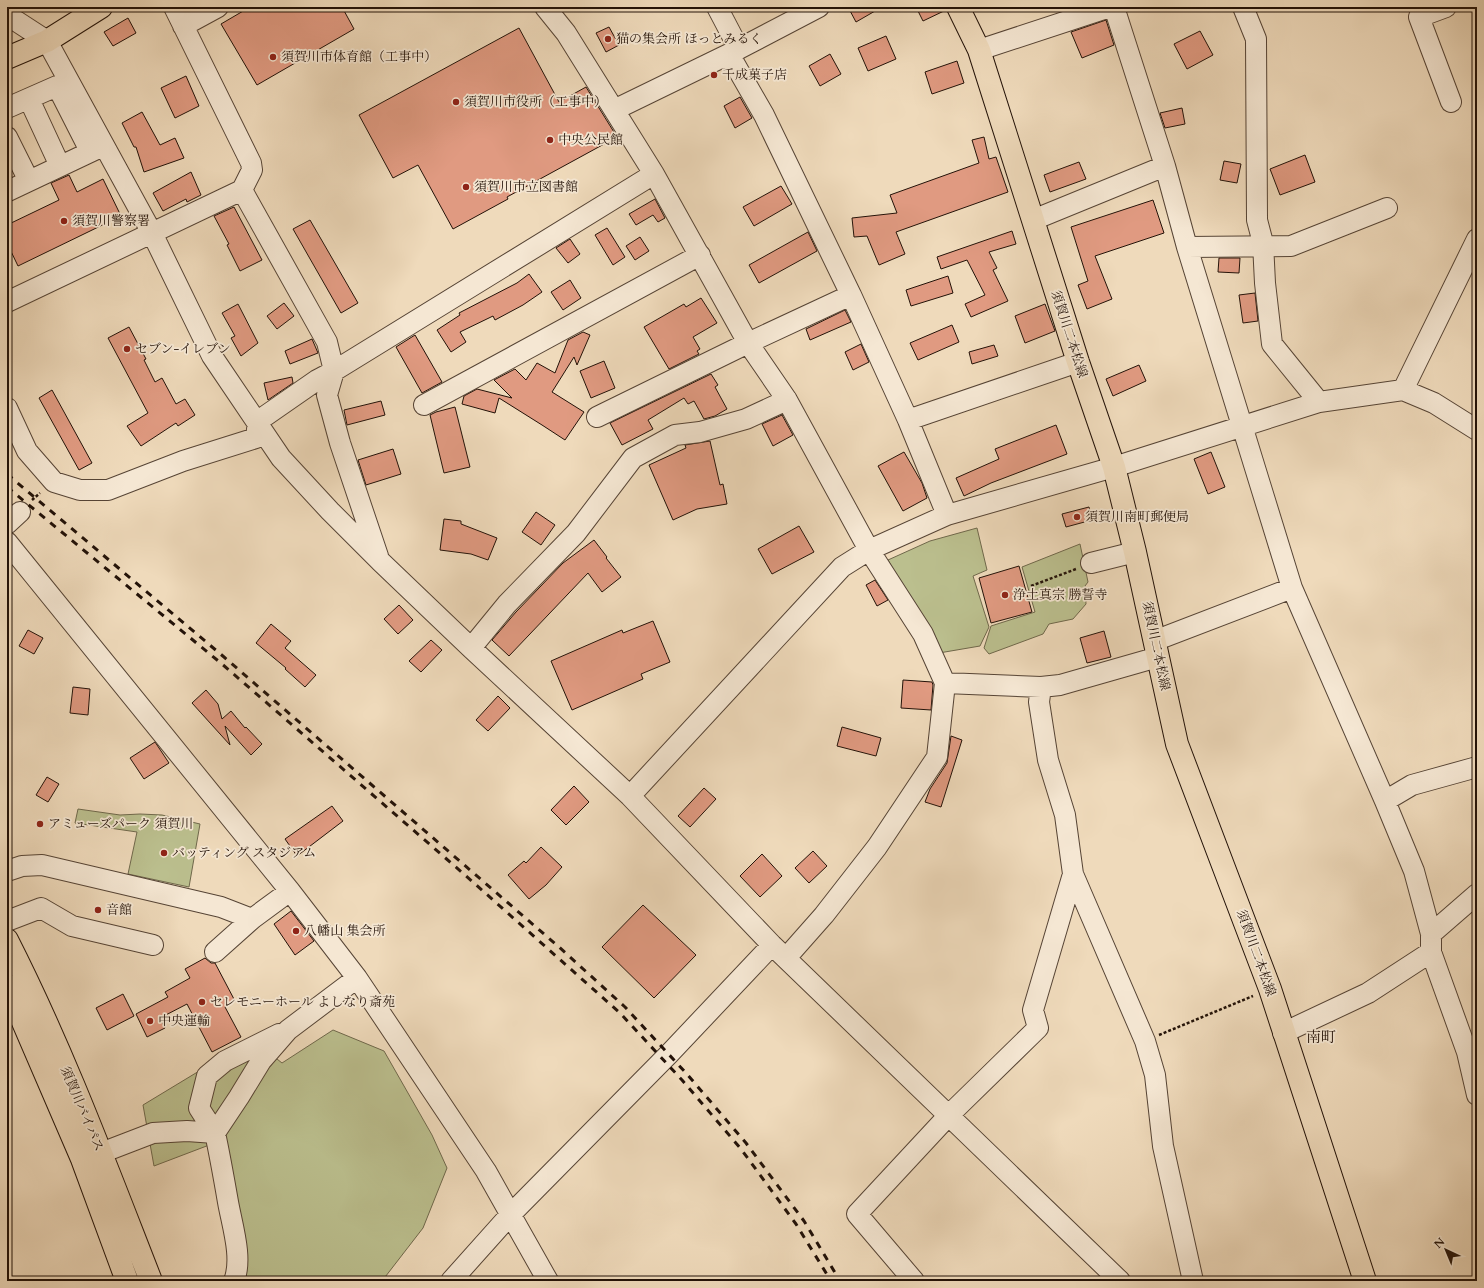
<svg xmlns="http://www.w3.org/2000/svg" width="1484" height="1288" font-family="Cardo,'Noto Serif JP',serif">
  <style>
    .green { fill: #bbbf8e; stroke: #6f684b }
    .building { fill: #e09a81; stroke: #231208 }
    .lines { fill: none; stroke-linecap: round; stroke-linejoin: round }
    .minor-casing { stroke: #564435; stroke-width: 22 }
    .major-casing { stroke: #231208; stroke-width: 24 }
    .highway-casing { stroke: #231208; stroke-width: 24 }
    .path { stroke: #231208; stroke-width: 2.5; stroke-dasharray: 3 2; stroke-linecap: butt }
    .minor { stroke: #f5e7d3; stroke-width: 20 }
    .major { stroke: #efdabb; stroke-width: 22 }
    .highway { stroke: #efdabb; stroke-width: 22 }
    .rail { stroke: #231208; stroke-width: 3; stroke-dasharray: 7 7; stroke-linecap: butt }
    .poi-dot { fill: #8f2418; stroke: #f5e7d3; stroke-width: 1.5 }
    .labels { text-anchor: middle; dominant-baseline: central; stroke-width: 3.5; stroke-linejoin: round; paint-order: stroke }
    .poi-label { font-size: 13px; fill: #231208; stroke: #f5e7d3; text-anchor: start }
    .street-label { font-size: 13px; fill: #231208; stroke: #f5e7d3 }
    .quarter-label { font-size: 15px; fill: #231208; stroke: #f5e7d3 }
  </style>
  <rect width="100%" height="100%" fill="#efdabb"/>
  <filter id="stains"><feTurbulence type="fractalNoise" baseFrequency=".005" numOctaves="4"/><feColorMatrix values="0 0 0 0 .2 0 0 0 0 .09 0 0 0 0 .02 0 0 0 .5 -.17"/></filter>
  <radialGradient id="worn" r=".72"><stop offset=".6" stop-color="#630" stop-opacity="0"/><stop offset="1" stop-color="#630" stop-opacity=".3"/></radialGradient>
  <path class="green" d="M977 528 987 570 973 576 989 627 980 646 939 653 888 560 930 541Z
    M1080 544 1088 582 1085 586 1086 604 1073 619 1049 624 1043 634 989 654 984 648 991 626 1035 612 1022 567Z
    M78 809 120 815 140 814 162 815 200 824 189 887 128 874 137 832 75 823Z
    M333 1030 384 1051 432 1135 447 1168 423 1228 382 1281H243L225 1139 154 1166 143 1105 252 1039 282 1063Z"/>
  <path class="building" d="M250 7H342L354 29 257 85 221 24Z
    M848 7H882L856 22Z
    M916 7H946V10L923 21Z
    M128 18 136 33 113 46 104 32Z
    M1106 20 1114 45 1082 58 1071 32Z
    M609 27 619 45 606 52 596 33Z
    M519 28 559 102 586 87 617 137 507 197 508 199 453 229 418 165 393 178 359 115Z
    M1200 31 1213 55 1187 69 1174 44Z
    M886 36 896 59 868 71 858 48Z
    M830 54 841 74 820 86 809 66Z
    M957 61 964 83 932 94 925 72Z
    M186 76 199 106 175 118 161 88Z
    M740 97 752 118 735 128 724 106Z
    M1182 108 1185 124 1165 128 1160 113Z
    M142 112 160 145 175 138 184 158 144 172 136 147H134L122 123Z
    M984 137 989 159 996 157 1008 192 896 232 905 254 879 265 867 236 854 237 852 218 897 213 890 195 979 163 972 140Z
    M1305 155 1315 182 1280 195 1270 169Z
    M1224 161 1241 164 1237 183 1220 180Z
    M1079 162 1086 179 1050 192 1044 175Z
    M191 172 201 195 187 202 186 199 163 211 153 193Z
    M69 175 77 192 103 179 121 216 18 266 7 243V225L59 200 51 183Z
    M781 186 792 204 754 226 743 207Z
    M655 199 665 218 658 222 653 215 636 225 629 214Z
    M1153 200 1164 233 1095 256 1112 299 1087 309 1078 285 1088 281 1071 227Z
    M234 207 262 260 240 271 227 245 229 244 214 216Z
    M310 220 358 303 341 313 293 229Z
    M607 228 625 257 613 265 595 235Z
    M1012 231 1016 244 989 252 997 268 993 270 1008 301 971 317 965 304 985 295 967 260 941 269 937 257Z
    M808 232 817 251 759 283 749 265Z
    M640 237 649 251 635 260 626 246Z
    M570 239 580 254 568 263 556 248Z
    M1219 258H1240L1239 273 1218 272Z
    M529 274 542 292 523 305 495 320 493 316 460 332 466 342 451 352 437 330 460 315 459 313 517 283Z
    M948 276 953 293 911 306 906 290Z
    M570 280 581 298 563 310 551 292Z
    M1255 293 1258 321 1243 323 1239 295Z
    M701 298 717 323 693 337 700 349 697 351 699 354 669 369 644 327 684 304 686 307Z
    M284 303 294 316 277 329 267 316Z
    M238 304 258 343 241 356 231 338 235 336 222 313Z
    M1045 304 1055 331 1025 343 1015 316Z
    M845 310 851 322 810 340 806 329Z
    M952 325 959 342 918 360 910 343Z
    M129 327 146 359 144 360 155 382 162 378 176 404 185 399 195 415 178 426 176 423 141 446 127 426 148 413 108 338Z
    M583 332 590 335 577 365 574 357 552 392 584 412 565 440 542 425 499 398 495 413 462 404 464 396 477 389 512 398 494 380 515 369 526 380 537 363 555 373 568 340Z
    M415 335 442 382 422 393 396 347Z
    M312 339 318 353 290 364 285 351Z
    M861 344 869 362 853 370 845 352Z
    M994 345 998 356 972 364 969 352Z
    M604 361 615 388 591 398 580 371Z
    M1139 365 1146 381 1113 396 1106 379Z
    M711 374 718 385 715 387 727 409 715 416 704 419 694 401 688 404 684 398 648 420 653 429 622 445 610 423Z
    M292 377 293 383 268 400 264 383Z
    M52 390 92 463 79 470 39 398Z
    M381 401 385 415 347 425 344 410Z
    M455 407 470 467 444 473 430 415 436 412Z
    M782 415 793 435 773 446 762 424Z
    M1056 425 1067 454 991 483 964 496 956 478 999 459 995 449Z
    M710 441 720 485 723 484 727 504 697 509 673 520 649 465 686 448 685 445Z
    M393 449 401 474 366 485 358 460Z
    M904 452 922 483 927 498 903 511 878 466Z
    M1211 452 1225 487 1208 494 1194 459Z
    M1089 507 1092 520 1066 527 1062 514Z
    M536 512 555 525 541 545 522 532Z
    M444 519 461 521V524L497 538 488 560 471 554 440 550Z
    M799 526 814 552 772 574 758 549Z
    M594 540 607 557 606 558 621 577 602 592 588 573 509 656 492 640 516 612 563 563Z
    M1019 566 1032 612 991 623 979 578Z
    M875 580 888 600 877 606 866 585Z
    M399 605 413 620 398 634 384 619Z
    M653 621 670 662 641 674 643 679 572 710 551 661 622 630 623 633Z
    M271 624 291 641 285 648 316 675 305 687 285 669 286 668 256 643Z
    M28 630 43 638 34 654 19 646Z
    M1104 631 1111 657 1087 663 1080 638Z
    M431 640 442 650 421 672 409 661Z
    M903 680 932 682 933 685 931 710 901 708Z
    M73 687 90 689 88 715 70 713Z
    M206 690 218 704 222 719 231 711 245 728 246 727 262 744 251 755 225 726 230 745 192 703Z
    M498 696 510 708 488 731 476 720Z
    M842 727 881 738 876 756 837 746Z
    M951 736 962 740 941 807 925 802 930 789 947 763Z
    M155 742 169 763 144 779 130 758Z
    M47 777 59 784 48 802 36 795Z
    M574 786 589 802 566 825 551 810Z
    M704 788 716 799 690 827 678 816Z
    M332 806 343 821 297 856 285 839Z
    M541 847 562 867 546 885 529 899 508 875 524 861 526 863Z
    M813 851 827 866 809 883 795 868Z
    M762 854 782 876 760 897 740 876Z
    M643 905 696 955 654 998 602 947Z
    M291 911 314 941 295 955 274 924Z
    M205 958 211 963H215L235 1001 225 1007 241 1037 212 1052 187 1004 160 1018 165 1028 147 1037 136 1014 168 997 165 992 190 978 185 969Z
    M123 994 134 1016 107 1030 96 1008Z"/>
  <g class="lines">
    <g class="minor-casing">
      <path id="minor" d="M545 7 566 33 654 174 748 343 787 400 869 550 923 634 945 683 937 757 877 847 824 915 786 958
        M717 7 739 49
        M1114 7 1165 166 1187 247 1292 588 1385 801 1414 871 1431 934V952L1467 1052 1477 1095
        M1243 7 1256 39 1257 220 1263 243 1265 283 1272 344 1319 402
        M1446 7 1419 17 1451 102
        M7 15 47 41 152 233 212 356 281 458 330 511 380 561 471 648 630 796 772 945 1120 1281
        M183 26 218 7
        M979 50 1110 7
        M729 54 764 115 851 295 908 420 947 515
        M29 99 60 166
        M7 108 57 86 90 151
        M614 110 729 54 819 7
        M7 137 29 181
        M7 188 8 191 103 146
        M242 190 327 342 334 371 327 395 340 443 378 556
        M1033 220 1165 166
        M1187 247 1291 246 1387 208
        M7 302 242 190 252 170 251 163 174 7
        M1403 390 1477 239
        M424 405 700 255
        M7 408 27 451 54 482 80 490H108L183 461 256 438 258 421 317 380 334 371 654 174
        M597 417 748 343 851 295
        M908 420 1078 362
        M7 524 20 512
        M7 542 290 891 357 978 486 1171 548 1281
        M1091 563 1135 552
        M1154 641 1292 588
        M471 648 507 604 576 533 633 458 675 435 700 432 746 419 787 400
        M945 683 1041 687 1060 685 1158 657
        M1041 687 1039 702 1048 760 1065 815 1073 874 1145 1041 1155 1075 1163 1146 1193 1281
        M630 796 842 567 869 550 947 515 1114 467 1319 402 1403 390 1434 403 1477 430
        M1385 801 1412 785 1477 767
        M7 871 22 866 42 865 221 907 252 919
        M7 921 41 908 72 926 153 945
        M1431 934 1477 894
        M215 952 252 919 290 891
        M1283 1033 1368 993 1431 952
        M87 1158 101 1153 153 1133 187 1131 215 1133 199 1108 207 1076 225 1061 279 1034
        M234 1281C243 1258 232 1225 228 1202 224 1179 220 1156 215 1133L239 1097 261 1061 288 1030 357 978
        M451 1281 510 1215 669 1054 772 945
        M914 1281 857 1214 949 1115 1038 1028 1033 1010 1073 874"/>
    </g>
    <g class="major-casing">
      <path id="major" d="M958 7 979 50 1078 362 1114 467 1135 552 1177 744 1270 989 1365 1281
        M7 58 47 41 101 7"/>
    </g>
    <g class="highway-casing">
      <path id="highway" d="M7 940C63 1050 106 1166 151 1281
        M7 985 82 1159 127 1281"/>
    </g>
    <path class="path" d="M32 500 40 493
      M1031 586 1076 569
      M1159 1035 1253 996"/>
    <use href="#minor" class="minor"/>
    <use href="#major" class="major"/>
    <use href="#highway" class="highway"/>
    <path class="rail" d="M7 474 224 657 559 947 625 1007 686 1073 746 1143 804 1221 840 1281
      M7 487 222 664 465 875 620 1013 682 1080 741 1149 796 1224 831 1281"/>
  </g>
  <g class="poi-dot">
    <circle cx="608" cy="39" r="4"/>
    <circle cx="273" cy="57" r="4"/>
    <circle cx="714" cy="75" r="4"/>
    <circle cx="456" cy="102" r="4"/>
    <circle cx="550" cy="140" r="4"/>
    <circle cx="466" cy="187" r="4"/>
    <circle cx="64" cy="221" r="4"/>
    <circle cx="127" cy="349" r="4"/>
    <circle cx="1077" cy="517" r="4"/>
    <circle cx="1005" cy="595" r="4"/>
    <circle cx="40" cy="824" r="4"/>
    <circle cx="164" cy="853" r="4"/>
    <circle cx="98" cy="910" r="4"/>
    <circle cx="296" cy="931" r="4"/>
    <circle cx="202" cy="1002" r="4"/>
    <circle cx="150" cy="1021" r="4"/>
  </g>
  <g class="labels">
    <g class="poi-label">
      <text x="616" y="39">猫の集会所 ほっとみるく</text>
      <text x="281" y="57">須賀川市体育館（工事中）</text>
      <text x="722" y="75">千成菓子店</text>
      <text x="464" y="102">須賀川市役所（工事中）</text>
      <text x="558" y="140">中央公民館</text>
      <text x="474" y="187">須賀川市立図書館</text>
      <text x="72" y="221">須賀川警察署</text>
      <text x="135" y="349">セブン-イレブン</text>
      <text x="1085" y="517">須賀川南町郵便局</text>
      <text x="1013" y="595">浄土真宗 勝誓寺</text>
      <text x="48" y="824">アミューズパーク 須賀川</text>
      <text x="172" y="853">バッティング スタジアム</text>
      <text x="106" y="910">音館</text>
      <text x="304" y="931">八幡山 集会所</text>
      <text x="210" y="1002">セレモニーホール よしなり斎苑</text>
      <text x="158" y="1021">中央運輸</text>
    </g>
    <g class="street-label">
      <text transform="translate(1069 334) rotate(72)">須賀川二本松線</text>
      <text transform="translate(1156 646) rotate(78)">須賀川二本松線</text>
      <text transform="translate(1256 953) rotate(70)">須賀川二本松線</text>
      <text transform="translate(82 1109) rotate(67)">須賀川バイパス</text>
    </g>
    <g class="quarter-label">
      <text x="1321" y="1037">南町</text>
    </g>
  </g>
  <rect width="1484" height="1288" fill="none" stroke="#efdabb" stroke-width="24"/>
  <rect x="8" y="8" width="1468" height="1272" fill="none" stroke="#231208" stroke-width="2"/>
  <rect x="12" y="12" width="1460" height="1264" fill="none" stroke="#231208"/>
  <g transform="translate(1446 1250) rotate(316)" stroke="#f5e7d3" stroke-width="3" paint-order="stroke">
  <path d="M0-3L7 15L0 10L-7 15Z" fill="#231208"/>
  <text y="-6" font-size="11" font-weight="bold" text-anchor="middle" fill="#231208">N</text>
  </g>
  <rect width="100%" height="100%" filter="url(#stains)"/>
  <rect width="100%" height="100%" fill="url(#worn)"/>
</svg>
